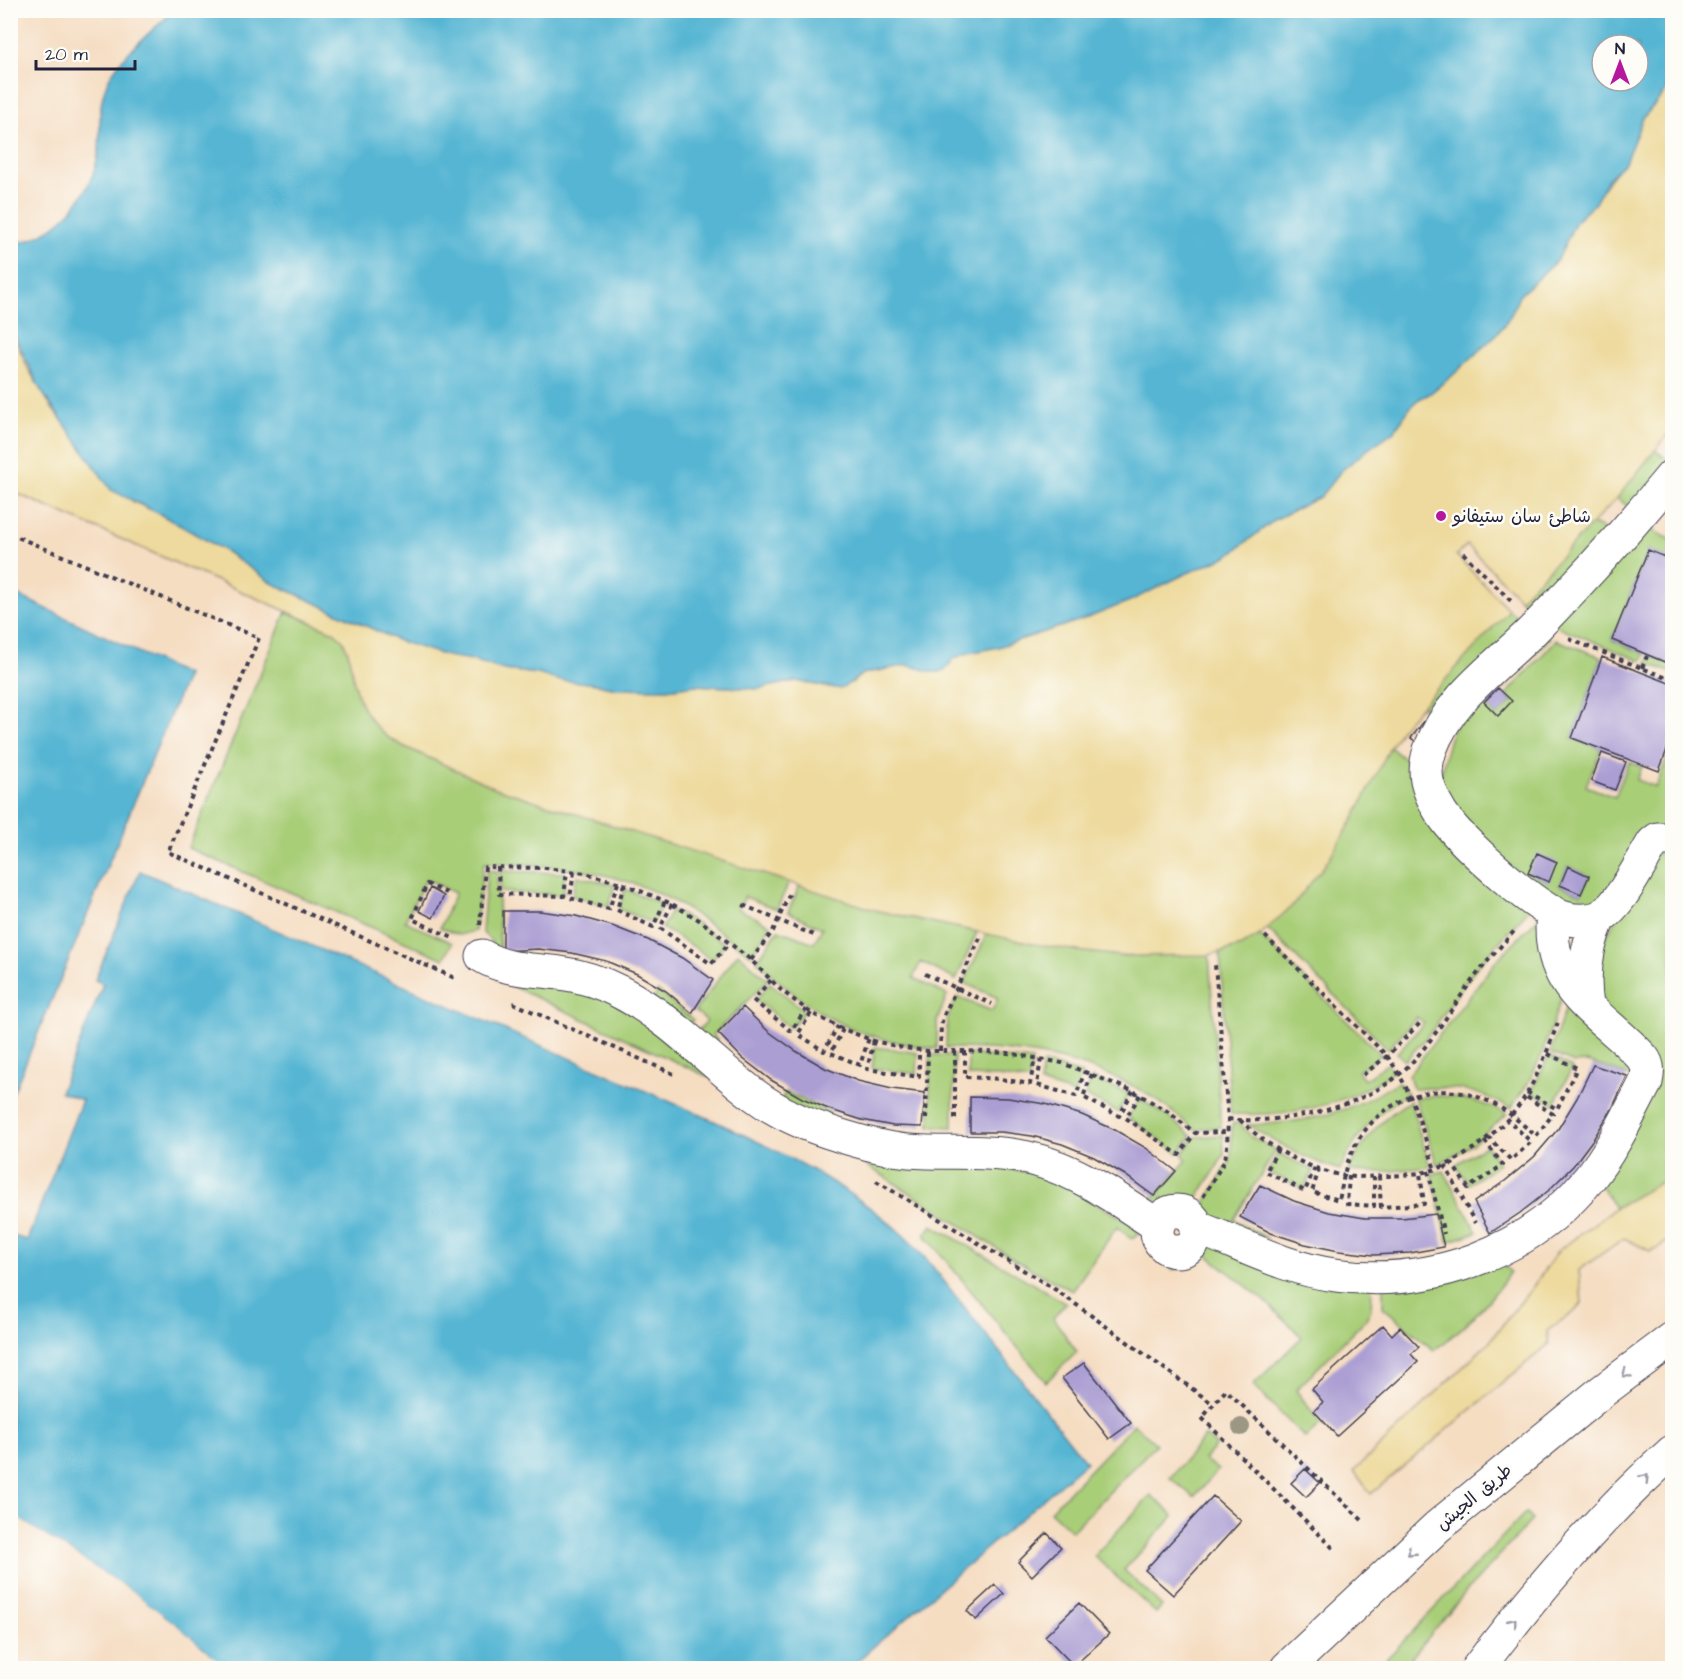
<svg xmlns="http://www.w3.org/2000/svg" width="1683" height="1679" font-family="'Architects Daughter','Playpen Sans Arabic',sans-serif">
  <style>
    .green { fill: #a9ce78; stroke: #66785a; stroke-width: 1.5; fill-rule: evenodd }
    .sand { fill: #eeda9e; stroke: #887e6c; stroke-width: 1.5 }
    .water { fill: #54b5d3; stroke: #3b6c87; stroke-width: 1.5; fill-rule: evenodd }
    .pier { fill: #f5ddc2 }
    .building { fill: #ab9ed3 }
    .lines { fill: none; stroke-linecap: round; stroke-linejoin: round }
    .street-casing { stroke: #423e4f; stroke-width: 35 }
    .highway-casing { stroke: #423e4f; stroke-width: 35 }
    .path { stroke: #423e4f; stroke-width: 4; stroke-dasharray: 4.5 4.5; stroke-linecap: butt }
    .street { stroke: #fff; stroke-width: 33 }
    .highway { stroke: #fff; stroke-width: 33 }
    .tree { fill: #9b9783 }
    .oneway { stroke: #9c9ca7 }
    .poi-dot { fill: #b5179e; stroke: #fdfcf7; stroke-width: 2 }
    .labels { text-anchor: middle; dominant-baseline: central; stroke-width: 5; stroke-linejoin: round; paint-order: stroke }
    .poi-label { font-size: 18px; fill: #22223b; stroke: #fdfcf7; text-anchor: start }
    .street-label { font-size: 18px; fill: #22223b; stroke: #fdfcf7 }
  </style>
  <rect width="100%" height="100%" fill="#fdfcf7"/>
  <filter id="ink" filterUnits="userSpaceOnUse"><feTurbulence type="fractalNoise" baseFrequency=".0167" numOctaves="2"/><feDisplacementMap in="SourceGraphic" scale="12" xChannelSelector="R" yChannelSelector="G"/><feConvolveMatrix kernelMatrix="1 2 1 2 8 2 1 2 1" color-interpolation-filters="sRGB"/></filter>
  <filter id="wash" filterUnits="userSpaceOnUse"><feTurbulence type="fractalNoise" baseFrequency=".008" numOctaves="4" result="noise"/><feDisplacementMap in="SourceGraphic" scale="24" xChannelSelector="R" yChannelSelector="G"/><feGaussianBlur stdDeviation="1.35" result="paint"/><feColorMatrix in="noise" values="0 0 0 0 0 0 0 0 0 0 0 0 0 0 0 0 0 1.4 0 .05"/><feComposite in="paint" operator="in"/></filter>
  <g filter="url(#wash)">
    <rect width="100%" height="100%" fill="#f5ddc2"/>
    <path class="green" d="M1655 450 1672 463 1634 511 1617 498Z
      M1592 524 1614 533 1537 614 1520 599Z
      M1639 524 1672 540V560L1648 550 1612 640 1645 654 1641 661 1551 624Z
      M1509 610 1528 625 1441 718 1420 705Z
      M286 612 334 632 343 640 348 652 356 691 386 736 401 745 496 788 789 882 777 909 745 897 738 909 771 925 751 955C726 937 702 917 675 902 617 869 549 864 484 863L475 931 459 935 440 928 455 893 426 879 405 921 452 943 444 959 188 848Z
      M1540 634 1550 638 1501 691 1497 688 1484 702 1497 716 1512 701 1506 695 1556 640 1602 657 1572 738 1601 749 1586 786 1615 797 1629 762 1642 767 1637 780 1656 787 1672 744V832L1589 912 1524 882 1436 791 1452 730ZM1568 866 1589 876 1581 894 1560 885Z
      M1650 656 1672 665V673L1647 663Z
      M1390 747 1416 769 1531 907 1475 969 1431 1032 1405 1061 1397 1053 1424 1023 1417 1017 1388 1049 1267 928 1293 905 1354 818Z
      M1672 848V1176L1615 1208 1597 1180 1654 1085 1603 1011 1595 956 1652 856Z
      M487 870 497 871 500 951 495 953 491 941 482 932Z
      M500 871 565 873 563 895 501 892Z
      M577 876 615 885 609 906 572 896Z
      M800 885 875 910 977 932 956 980 921 962 913 978 947 995 937 1021V1049C855 1039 815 1017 757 961L778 930 814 943 822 928 788 912Z
      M625 889 662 904 653 923 619 909Z
      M672 910 697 923 725 944 711 961 699 950 662 928Z
      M1538 918 1563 993 1541 1057 1528 1083 1511 1108C1472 1088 1457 1086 1413 1089L1409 1075 1496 961Z
      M987 934 1078 951 1122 956 1209 955 1221 1127 1195 1130C1182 1120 1169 1108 1155 1099 1094 1059 1018 1047 946 1048L947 1019 957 997 992 1011 998 998 964 983Z
      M1260 935 1381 1055 1358 1071 1364 1080 1387 1064 1393 1072C1345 1107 1289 1117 1231 1114L1220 953 1241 946Z
      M738 953 768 980 713 1035 717 1040 709 1047 695 1034 707 1021 695 1011Z
      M496 979 614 997 726 1085Z
      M770 983 805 1011 790 1028 756 1000Z
      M658 991 693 1020 686 1028 653 1001Z
      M1568 1001 1639 1059 1631 1078 1628 1075 1588 1062 1574 1063 1550 1053Z
      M875 1047 918 1053 917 1074 872 1068Z
      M968 1054 1032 1061 1029 1081 998 1077 968 1076Z
      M930 1055H954L953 1127 930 1126Z
      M1549 1056 1572 1068 1554 1104 1531 1092Z
      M1043 1063 1082 1074 1075 1094 1040 1083Z
      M1092 1078 1129 1094 1118 1112 1085 1096Z
      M1398 1082 1407 1093C1374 1115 1357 1133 1340 1170 1306 1159 1278 1145 1248 1125 1305 1123 1350 1114 1398 1082Z
      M786 1092 831 1113 827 1122 781 1100Z
      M1435 1096C1461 1096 1483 1102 1507 1114L1472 1145 1437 1165 1415 1098Z
      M1140 1099 1166 1115 1192 1136 1178 1153 1128 1117Z
      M1410 1101 1430 1167 1381 1172 1348 1171C1363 1140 1380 1119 1410 1101Z
      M1238 1122 1252 1137 1276 1150 1234 1219 1268 1239 1199 1213 1231 1159 1232 1124Z
      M1223 1135 1224 1155 1191 1209 1173 1205 1157 1213 1115 1189 1121 1182 1151 1200 1153 1199 1187 1160 1182 1154 1195 1137Z
      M1486 1145 1499 1164 1469 1184 1455 1165Z
      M838 1147 1047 1174 1132 1224 1139 1234 1132 1239 1117 1227 1072 1291 1015 1260Z
      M1278 1153 1313 1170 1304 1189 1268 1172Z
      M1444 1171 1477 1232 1448 1242 1432 1174Z
      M932 1225 1066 1303 1053 1318 1077 1352 1046 1382 925 1235Z
      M1212 1241 1372 1286 1371 1309 1366 1319 1296 1390 1321 1424 1305 1438 1253 1385 1302 1337 1265 1301 1207 1255 1194 1264 1172 1270 1173 1260C1189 1258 1201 1253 1212 1241Z
      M1498 1258 1510 1272C1489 1303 1466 1328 1434 1350L1383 1307V1285Z
      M1134 1424 1156 1444 1072 1531 1050 1511Z
      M1205 1436 1216 1445 1204 1459 1218 1470 1194 1497 1170 1478Z
      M1151 1495 1174 1516 1124 1570 1162 1606 1156 1613 1094 1556Z
      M1525 1513 1532 1520 1465 1593 1403 1668H1378Z"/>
    <path class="sand" d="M1672 73V429L1617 498 1520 599 1467 545 1456 555 1509 610 1404 725 1390 747 1354 818 1325 865 1293 905 1260 935 1241 946 1209 955 1122 956 1078 951 1034 944 875 910 496 788 401 745 386 736 373 723 363 708 356 691 348 652 343 640 334 632 11 491 10 328 27 367 53 410 133 502 158 513 222 549 272 583 399 641 447 656 472 660 504 670 538 674 557 680 590 683 617 688 666 689 696 685 758 689 796 681 829 688 852 683 862 674 907 665 932 672 946 669 953 659 964 654 998 647 1090 617 1132 600 1183 575 1229 555 1276 519 1320 497 1341 471 1367 450 1394 431 1412 405 1419 399 1429 394 1452 376 1498 333 1511 315 1519 296 1558 259 1576 221 1595 203 1601 190 1616 171 1632 144 1643 118 1666 91Z
      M1672 1176V1237L1660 1247 1650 1251 1624 1238 1579 1270 1582 1303 1576 1310 1547 1331 1549 1344 1371 1494 1354 1471 1488 1343 1532 1288 1558 1251 1615 1208Z"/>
    <path class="water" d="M174 10H1672V73L1666 91 1643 118 1625 162 1608 179 1595 203 1576 221 1558 259 1519 296 1511 315 1498 333 1452 376 1429 394 1419 399 1412 405 1394 431 1367 450 1341 471 1320 497 1276 519 1229 555 1183 575 1132 600 1090 617 998 647 964 654 953 659 946 669 940 672H932L907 665 862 674 841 689 796 681 758 689 696 685 666 689 617 688 590 683 557 680 538 674 504 670 472 660 447 656 399 641 272 583 222 549 158 513 111 490 40 389 11 328V244C57 238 93 195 99 149 101 124 97 101 110 77 123 53 154 30 174 10ZM1602 45H1638V81H1602Z
      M11 592 187 675 11 1098Z
      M140 871 710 1119C777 1150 848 1184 903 1235 912 1243 920 1253 929 1262L1086 1462 849 1668H226L179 1627 133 1592 11 1514 10 1235 27 1240 82 1100 60 1092 103 984 95 980Z"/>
    <path class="pier" d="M11 1514 133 1592 179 1627 226 1668H222L178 1630 131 1595 10 1517Z"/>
    <g id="blocks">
      <path class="building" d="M1648 550 1672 560V665L1612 640Z
        M1602 657 1672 684V736L1659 771 1572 738Z
        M1498 688 1512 701 1498 716 1484 702Z
        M1425 720 1434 727 1420 745 1411 738Z
        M1602 753 1626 762 1615 790 1591 781Z
        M1537 853 1557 862 1549 882 1528 873Z
        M1568 866 1589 876 1581 894 1560 885Z
        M430 888 444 896 433 918 419 911Z
        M503 911H540L576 916 612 926 648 940 682 958 713 980 692 1013 666 991 637 974 606 961 572 953 538 949 503 951Z
        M743 1007 768 1031 796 1051 825 1068 858 1081 892 1089 925 1093 922 1127 893 1126 862 1120 831 1110 802 1098 771 1080 742 1058 718 1033Z
        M1593 1065 1627 1076 1612 1109 1594 1138 1573 1166 1548 1191 1520 1213 1490 1233 1474 1202 1505 1181 1534 1157 1558 1129 1577 1098Z
        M970 1097 1008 1098 1045 1104 1082 1115 1115 1130 1146 1148 1176 1171 1154 1196 1125 1175 1094 1157 1062 1144 1032 1136 1001 1132H970Z
        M1260 1185 1294 1201 1329 1212 1365 1218H1402L1436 1214 1444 1247 1410 1253 1374 1255 1339 1251 1305 1244 1271 1233 1240 1217Z
        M1383 1325 1392 1335 1400 1327 1419 1347 1411 1354 1418 1362 1337 1436 1314 1411 1323 1402 1312 1389Z
        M1084 1363 1131 1423 1109 1439 1062 1378Z
        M1305 1469 1320 1483 1306 1497 1291 1483Z
        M1213 1496 1241 1521 1173 1595 1145 1570Z
        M1047 1533 1061 1547 1032 1576 1018 1562Z
        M995 1585 1004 1594 976 1620 967 1611Z
        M1079 1603 1109 1634 1074 1666 1045 1636Z"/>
    </g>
  </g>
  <g filter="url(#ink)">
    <use href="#blocks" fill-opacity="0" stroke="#423e4f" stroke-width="1.5"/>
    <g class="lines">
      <g class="street-casing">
        <path id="street" d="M1672 476C1630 527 1585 577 1539 624 1501 664 1450 695 1430 750 1427 759 1425 771 1427 781 1430 794 1439 811 1447 821 1464 844 1539 912 1565 918 1575 921 1588 921 1597 918 1618 911 1641 862 1653 843L1658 839H1672
          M482 956C506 971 533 969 560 973 582 976 601 982 620 992 671 1018 708 1060 753 1094 778 1113 808 1126 838 1135 860 1142 885 1149 909 1151 945 1154 981 1150 1017 1156 1069 1164 1115 1197 1158 1226
          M1587 1005C1582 974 1586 947 1599 918
          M1157 1231a20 20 0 1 1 40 0a20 20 0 1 1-40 0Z
          M1198 1228C1243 1245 1287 1269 1335 1275 1428 1288 1528 1254 1588 1180 1612 1151 1628 1116 1646 1082 1648 1072 1649 1066 1643 1058 1597 1009 1544 990 1553 912"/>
      </g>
      <g class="highway-casing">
        <path id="highway" d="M1287 1668 1437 1527 1600 1393 1672 1339
          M1478 1668C1536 1591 1600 1516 1672 1452"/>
      </g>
      <path class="path" d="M10 534 259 638 168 852 457 979
        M1463 553 1513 603
        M1569 639 1672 680
        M1642 668 1647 656
        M498 867 499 894 564 896 567 871
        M574 872 570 898 609 909 618 883
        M624 884 617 910 653 927 665 901
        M447 893 427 884 412 919 455 939
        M672 904 660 928 711 964 729 943
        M743 905 816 936
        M480 925 485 867 546 868 585 873 624 884 672 904 701 921 751 960 781 990 811 1013 843 1029 874 1041 904 1048 928 1051H965L1008 1053 1062 1063 1133 1091 1167 1111 1195 1133 1227 1132
        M1265 936 1387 1056C1413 1091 1422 1129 1435 1170
        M751 960 773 931 790 893
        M925 974 992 1004
        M771 980 753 1000 791 1031 806 1009
        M513 1003 674 1074
        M811 1013 798 1034 824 1051 838 1026
        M843 1029 831 1053 860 1065 869 1038
        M874 1041 867 1069 919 1077V1050
        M940 1051 941 1025 944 1015 980 938
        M955 1051V1119
        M965 1051V1077L1000 1079 1030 1084 1035 1058
        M1041 1059 1037 1085 1076 1096 1085 1071
        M1092 1074 1083 1097 1119 1116 1133 1091
        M1363 1075 1387 1056 1421 1022
        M1527 1092 1557 1109 1577 1068 1546 1053
        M1140 1095 1126 1118 1179 1155 1195 1133
        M926 1119 928 1051
        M1228 1119C1256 1122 1283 1119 1310 1114 1342 1107 1376 1095 1401 1073 1431 1046 1450 1009 1474 978 1487 961 1502 945 1516 929
        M1240 1120C1270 1149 1314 1174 1356 1177 1367 1177 1378 1176 1388 1176 1403 1175 1419 1174 1433 1170 1459 1162 1482 1143 1502 1125 1530 1099 1545 1058 1558 1022
        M1488 1137 1511 1160 1531 1142 1507 1119
        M1278 1149 1266 1172 1305 1191 1315 1167
        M1451 1162 1468 1188 1503 1165 1484 1140
        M1445 1165 1475 1223
        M1319 1169 1312 1192 1339 1200C1342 1188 1343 1176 1347 1164 1367 1106 1425 1076 1483 1099 1504 1107 1520 1122 1536 1136L1553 1114 1525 1096
        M1428 1171 1444 1234
        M1349 1176 1347 1204 1374 1206V1177
        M1379 1176 1381 1207 1424 1204 1420 1173
        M876 1181 1056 1290 1213 1404
        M1203 1197 1225 1160 1227 1147 1228 1119 1215 965
        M1333 1548 1202 1418 1226 1390 1363 1521"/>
      <use href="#street" class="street"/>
      <use href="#highway" class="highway"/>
    </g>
    <circle class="tree" cx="1241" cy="1427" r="9"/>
    <defs><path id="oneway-chevron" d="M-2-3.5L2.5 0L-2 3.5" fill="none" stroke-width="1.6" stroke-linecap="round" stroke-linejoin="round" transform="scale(1.5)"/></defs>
    <g class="oneway">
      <use href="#oneway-chevron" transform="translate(1626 1374) rotate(143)"/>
      <use href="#oneway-chevron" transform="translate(1645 1478) rotate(-46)"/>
      <use href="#oneway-chevron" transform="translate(1411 1552) rotate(137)"/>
      <use href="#oneway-chevron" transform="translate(1513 1622) rotate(-51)"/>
    </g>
  </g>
  <circle class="poi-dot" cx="1441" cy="516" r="6"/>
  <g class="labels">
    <g class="poi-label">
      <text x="1453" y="516">شاطئ سان ستيفانو</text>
    </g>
    <g class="street-label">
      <text transform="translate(1474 1497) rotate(-40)">طريق الجيش</text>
    </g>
  </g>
  <rect width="1683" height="1679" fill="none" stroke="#fdfcf7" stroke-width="36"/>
  <g transform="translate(1620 63)"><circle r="28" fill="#fdfcf7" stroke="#a5a5ac" stroke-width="1.5"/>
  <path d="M0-4.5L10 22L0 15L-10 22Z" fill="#b5179e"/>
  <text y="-9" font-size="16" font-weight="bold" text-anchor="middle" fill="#22223b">N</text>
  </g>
  <path d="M36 60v9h99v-9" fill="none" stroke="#22223b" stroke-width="3"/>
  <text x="45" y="60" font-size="18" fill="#22223b" stroke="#fdfcf7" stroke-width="4.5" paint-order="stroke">20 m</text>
</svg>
